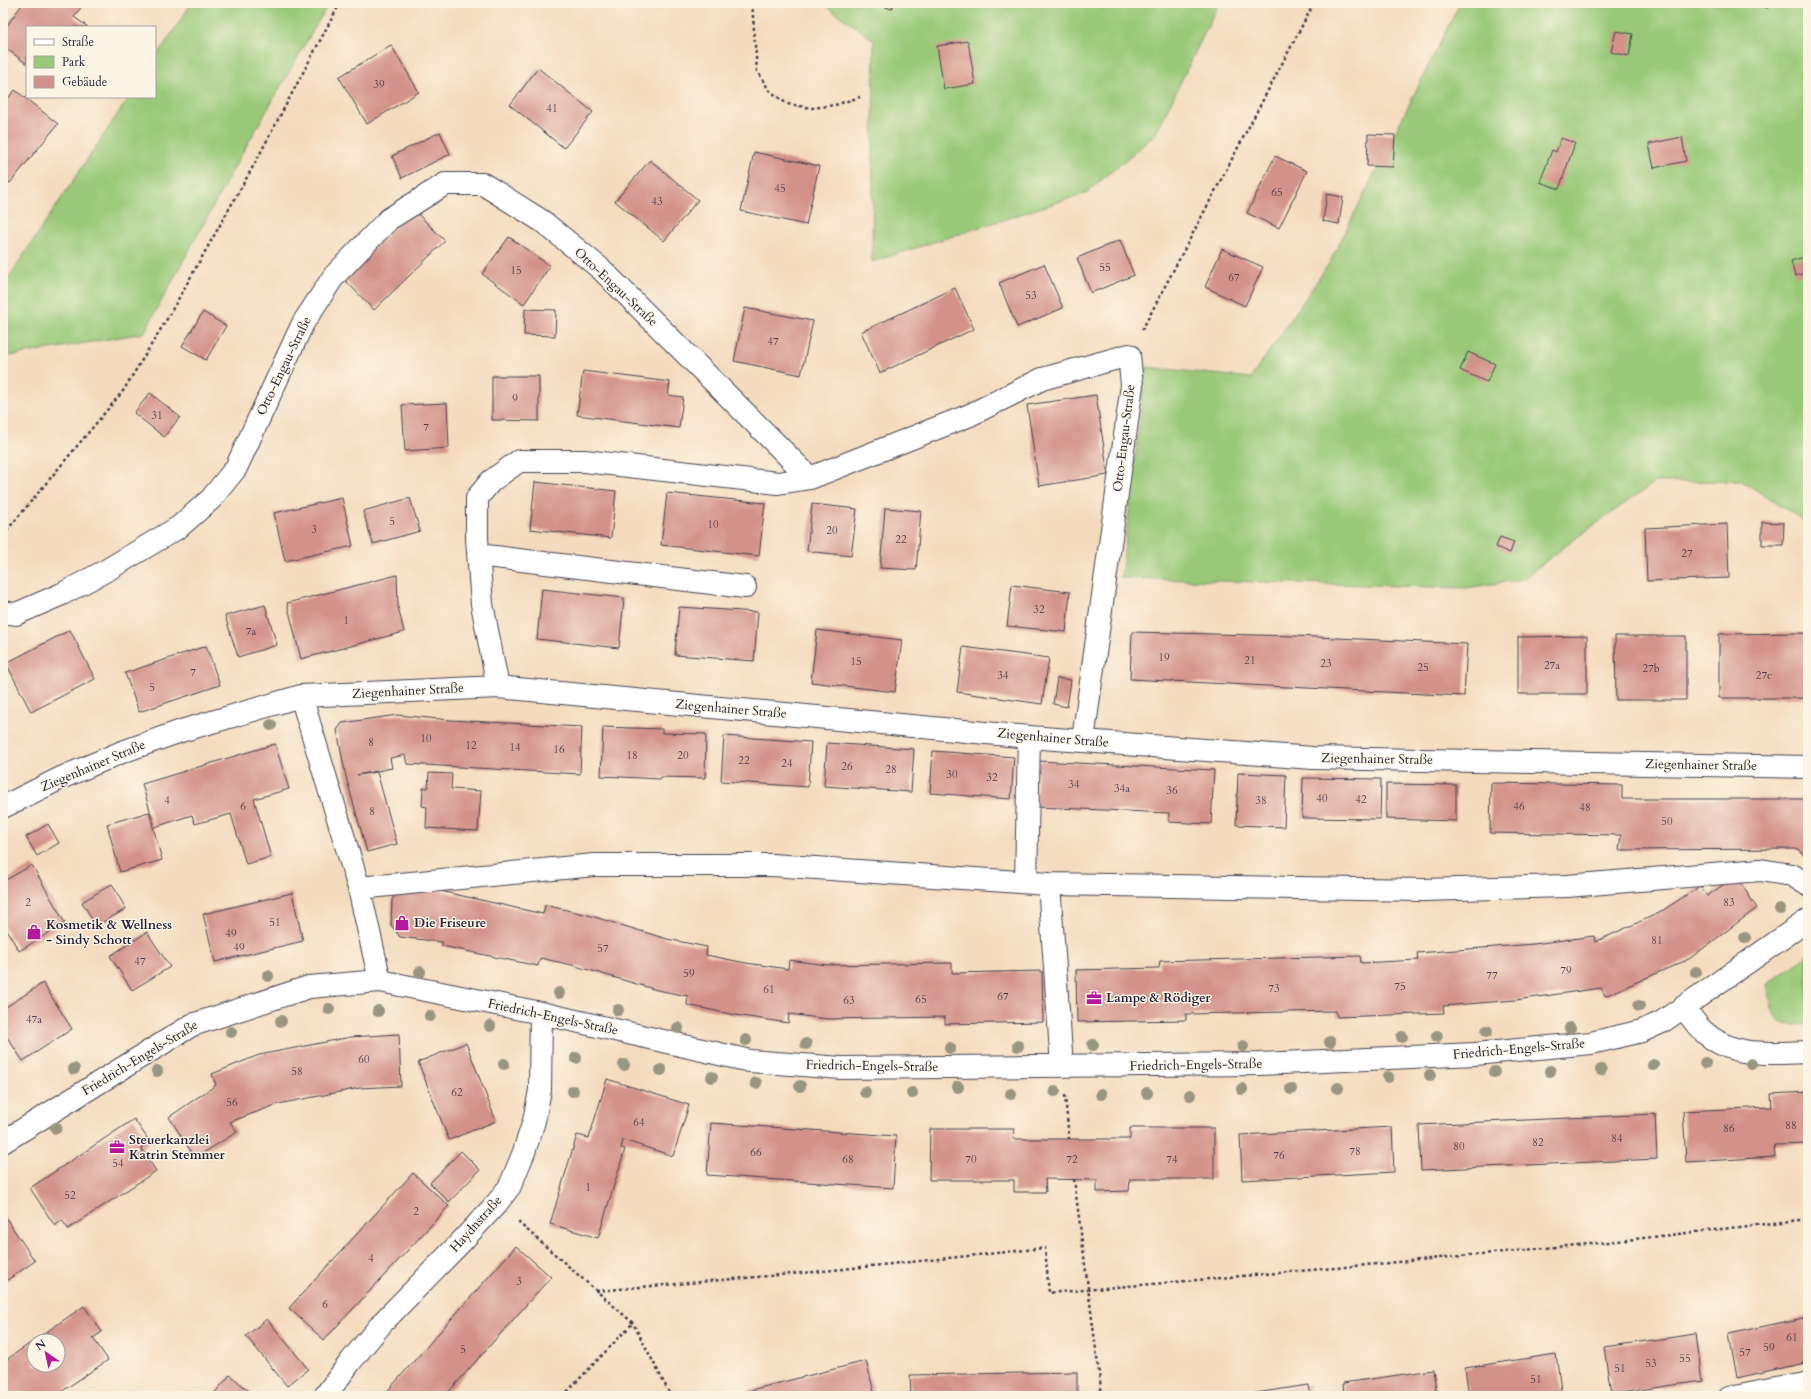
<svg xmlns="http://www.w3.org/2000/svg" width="1811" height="1399" font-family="Cardo,serif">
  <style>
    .green { fill: #99c978; stroke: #5e765a }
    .building { fill: #d39289; fill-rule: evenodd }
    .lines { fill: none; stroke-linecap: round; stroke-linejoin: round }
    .minor-casing { stroke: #423e4e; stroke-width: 24 }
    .path { stroke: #423e4e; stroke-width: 2.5; stroke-dasharray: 3 3; stroke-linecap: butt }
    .minor { stroke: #fff; stroke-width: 22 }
    .tree { fill: #989581 }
    .labels { text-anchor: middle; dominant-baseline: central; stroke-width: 3; stroke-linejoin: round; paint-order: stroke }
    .number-label { font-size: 11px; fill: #4e3e4e }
    .street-label { font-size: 13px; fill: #22223b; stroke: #fcf5e5 }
    .poi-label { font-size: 13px; font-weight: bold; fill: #22223b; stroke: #fcf5e5; text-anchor: start }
  </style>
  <rect width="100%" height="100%" fill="#fcf5e5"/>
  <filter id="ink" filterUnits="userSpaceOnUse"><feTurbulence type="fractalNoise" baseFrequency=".025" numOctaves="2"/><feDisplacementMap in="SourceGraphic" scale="8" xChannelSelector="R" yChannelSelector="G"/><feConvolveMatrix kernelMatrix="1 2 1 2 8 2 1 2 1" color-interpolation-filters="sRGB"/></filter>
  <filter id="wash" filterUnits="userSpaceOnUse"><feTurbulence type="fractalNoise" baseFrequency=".012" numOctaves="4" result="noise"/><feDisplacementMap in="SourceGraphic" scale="16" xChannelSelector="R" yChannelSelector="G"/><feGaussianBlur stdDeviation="0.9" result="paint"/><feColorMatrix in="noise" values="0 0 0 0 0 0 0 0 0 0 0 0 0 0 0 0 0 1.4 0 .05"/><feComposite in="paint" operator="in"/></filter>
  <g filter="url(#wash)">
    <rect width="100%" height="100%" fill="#f4dbbd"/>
    <path class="green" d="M192 3H329L241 155 144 333 3 357V286L129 97H155V58Z
      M822 3H1219L1155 135 1086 193 872 262 874 40Z
      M1460 3H1808V527L1798 517 1742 481 1655 482 1576 538 1523 579 1467 588 1121 578 1146 367 1251 378 1330 262Z
      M1808 955V1024C1800 1024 1787 1027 1780 1022 1772 1018 1769 993 1767 984Z"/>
    <g id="blocks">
      <path class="building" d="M23 3H84L74 17 88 27H27V64L3 46V31Z
        M873 3H894L892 9Z
        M1746 3H1769L1768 8Z
        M1616 31 1633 34 1629 56 1611 52Z
        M968 41 975 84 944 89 937 46Z
        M391 45 419 92 367 124 339 77Z
        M538 68 593 112 564 148 510 105Z
        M15 90 58 124 10 183 3 178V104Z
        M440 132 450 154 402 178 392 156Z
        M1368 134 1395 135 1393 167 1367 166Z
        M1682 137 1686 161 1654 168 1649 144Z
        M1561 138 1575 143 1559 189 1540 182 1552 150 1556 152Z
        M754 152 819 166 806 225 741 211Z
        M1275 156 1307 171 1279 228 1247 213Z
        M650 160 698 200 664 241 615 201Z
        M1327 194 1343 197 1339 224 1323 221Z
        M413 209 445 241 374 310 343 278Z
        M509 237 550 266 524 304 482 274Z
        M1120 240 1134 275 1091 293 1077 258Z
        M1222 249 1263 267 1245 306 1205 287Z
        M1808 256V272L1795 276 1791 261Z
        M1044 264 1063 308 1017 327 999 283Z
        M955 288 974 329 880 373 861 332Z
        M745 308 813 321 801 375 734 361Z
        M525 309 556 310 555 336 524 335Z
        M203 312 226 326 206 360 182 346Z
        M1468 352 1495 364 1487 382 1460 370Z
        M583 371 670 382 668 395 683 397 679 428 577 415Z
        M492 376H539V421L492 420Z
        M150 393 180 417 164 437 134 413Z
        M1096 395 1108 475 1039 486 1027 405Z
        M447 403 449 448 405 451 402 405Z
        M535 482 616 491 611 538 530 529Z
        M667 493 765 503 759 556 661 545Z
        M342 498 353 546 285 561 274 513Z
        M410 498 420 531 373 544 363 511Z
        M812 504 857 509 851 556 807 551Z
        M885 508 921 511 916 570 880 568Z
        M1762 522 1784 523 1783 545H1762Z
        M1727 524 1729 578 1647 581 1645 528Z
        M1500 537 1514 542 1510 553 1496 547Z
        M397 575 398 607 404 632 301 659 287 603Z
        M1012 585 1070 592 1066 632 1007 626Z
        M542 589 624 598 619 648 537 639Z
        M265 605 277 645 238 657 225 616Z
        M679 607 758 612 754 661 675 655Z
        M70 630 95 679 31 712 6 663Z
        M817 630 902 640 895 692 811 682Z
        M1132 632 1294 636 1467 644 1464 696 1130 679Z
        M1808 633V698H1719V634Z
        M1587 636V694H1518V637Z
        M1615 636H1686V700H1616Z
        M206 646 220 685 139 712 125 673Z
        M963 647 1049 658 1042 704 957 692Z
        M1057 678 1071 680 1067 707 1053 704Z
        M397 715 450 720 582 727 580 774 407 764 405 755 390 758 392 768 357 775 377 772 397 844 367 852 346 777 337 730 342 723Z
        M603 727 662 729V733L706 734 705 778 660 777V779L601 776Z
        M724 736 811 742 808 787 721 781Z
        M827 743 914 749 911 792 824 786Z
        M275 744 289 789 254 799 271 857 246 864 231 814 195 824 192 815 155 827 142 784Z
        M933 751 1014 757 1011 799 930 793Z
        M1038 761 1214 770 1211 824 1169 822V813L1036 807Z
        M429 773 452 774 451 789 481 791 478 831 426 828 427 807 422 806 423 788H428Z
        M1238 773 1286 775 1284 827 1236 825Z
        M1303 778 1381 779 1380 819 1302 818Z
        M1491 783 1622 785V799H1808V861L1799 849 1619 850 1621 835 1490 833Z
        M1386 784 1456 785V821L1386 819Z
        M149 812 162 860 120 872 107 824Z
        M48 824 59 843 37 856 26 837Z
        M32 865 65 923 19 951 3 924V875L6 880Z
        M1736 876 1757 908 1689 959 1605 996 1601 988 1516 1000 1443 1006 1444 1013 1337 1017 1336 1011 1186 1014V1020L1077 1022 1076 970 1159 968 1160 961 1360 956 1361 963 1418 960 1417 953 1534 944 1594 936 1595 942 1659 913 1700 886 1707 896Z
        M112 884 126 909 96 926 82 902Z
        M403 889H428L445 892 543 914 545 905 588 915 667 939 707 947 706 955 746 963 788 969 789 960 827 965 952 963V973L1042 971 1043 1022 945 1024V1017L827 1019 789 1014 788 1023 735 1015 687 1005 688 996 657 990 572 965 540 958 538 966 442 946V942L400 937 391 925 392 899Z
        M292 893 303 941 215 962 203 914Z
        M147 932 170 967 132 990 110 956Z
        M43 983 72 1029 23 1061 3 1031V1009Z
        M399 1034 401 1086 360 1088 278 1104 230 1122 237 1132 195 1158 169 1117 216 1085 212 1074 259 1055 351 1037Z
        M466 1043 496 1121 449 1140 418 1062Z
        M607 1079 689 1105 673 1156 623 1140 621 1148 625 1149 598 1238 550 1224 577 1135 589 1138Z
        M1808 1092V1144L1774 1145 1775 1157 1686 1162 1683 1111 1772 1107 1771 1094Z
        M1655 1114 1657 1159 1421 1170 1419 1125Z
        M134 1119 150 1142 141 1148 156 1171 68 1229 62 1220 55 1226 30 1188Z
        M711 1123 896 1136 893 1188 707 1175Z
        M1392 1127 1394 1172 1242 1180 1240 1135Z
        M1130 1128H1214V1179H1130L1129 1191 1097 1192V1180L1045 1179 1046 1192H1014V1180H929L930 1129H1014L1013 1139H1130Z
        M461 1151 480 1170 449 1202 430 1183Z
        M413 1173 449 1206 324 1340 289 1308Z
        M3 1214 35 1261 3 1283Z
        M516 1246 551 1277 445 1396H383Z
        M84 1306 102 1332 93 1338 108 1360 55 1396H3V1362ZM34 1341H58V1365H34Z
        M1808 1317V1361L1737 1377 1729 1334Z
        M267 1319 308 1369 287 1386 246 1336Z
        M1696 1334 1702 1381 1611 1394 1604 1347Z
        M1556 1354 1562 1396H1469L1465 1368Z
        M866 1361 875 1396H729L759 1388Z
        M1433 1370 1437 1396H1344L1343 1383Z
        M1077 1372V1396H911L910 1375Z
        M230 1375 255 1396H212Z
        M1309 1385 1311 1396H1242V1395Z"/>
    </g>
  </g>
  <g filter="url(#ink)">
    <use href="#blocks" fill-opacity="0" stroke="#423e4e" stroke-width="1"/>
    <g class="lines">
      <g class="minor-casing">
        <path id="minor" d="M478 555 745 587
          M3 612 16 614 62 594 107 570 179 527 211 499 236 468 303 323 334 276 389 219 445 184H483L542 221 601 269 810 478
          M498 687 482 604 477 538V498L491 481 519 461H584L778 483 810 478 970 415 1042 379 1129 355 1132 385 1083 740
          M301 696 359 888 380 981
          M3 807 61 778 122 752 181 731 301 696 498 687 1029 737 1313 758 1808 767
          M1026 882 1029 737
          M1049 884 1062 1066
          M359 888 594 865H772L1049 884 1423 890 1567 886 1760 870 1792 875 1808 885
          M1684 1008C1690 1015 1696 1025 1703 1031 1732 1059 1771 1053 1808 1052
          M3 1142 192 1025 309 987 380 981 541 1013 750 1061 841 1068 1259 1064 1475 1054 1591 1043 1642 1031 1662 1022 1808 920
          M325 1396 351 1361 383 1322 462 1241 497 1203 510 1186 524 1152 534 1121 540 1090 541 1013
          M1729 1396 1808 1381"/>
      </g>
      <path class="path" d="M752 3 757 71 769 90 787 104 812 108 835 105 860 97
        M3 5 4 3
        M1142 330 1314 3
        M3 535 123 391 167 319 255 163 340 3
        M1065 1095 1069 1139
        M1074 1179 1102 1396
        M518 1222 633 1323 671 1396
        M596 1291 814 1272 1045 1248 1049 1293 1345 1267 1609 1242 1808 1219
        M563 1396 633 1323"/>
      <use href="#minor" class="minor"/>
    </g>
    <g class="tree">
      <circle cx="271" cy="725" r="6"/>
      <circle cx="1780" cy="909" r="6"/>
      <circle cx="1745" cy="938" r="6"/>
      <circle cx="420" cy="972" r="6"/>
      <circle cx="1696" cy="972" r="6"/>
      <circle cx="268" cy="976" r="6"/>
      <circle cx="559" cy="993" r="6"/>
      <circle cx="1639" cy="1006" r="6"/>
      <circle cx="329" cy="1009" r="6"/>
      <circle cx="618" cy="1010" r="6"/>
      <circle cx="378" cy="1011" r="6"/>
      <circle cx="430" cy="1016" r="6"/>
      <circle cx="281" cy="1021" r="6"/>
      <circle cx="490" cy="1026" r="6"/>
      <circle cx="678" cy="1028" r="6"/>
      <circle cx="1570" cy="1028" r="6"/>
      <circle cx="1487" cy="1031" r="6"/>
      <circle cx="231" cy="1032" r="6"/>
      <circle cx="1437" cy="1036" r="6"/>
      <circle cx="1402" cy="1037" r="6"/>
      <circle cx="746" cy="1040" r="6"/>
      <circle cx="1330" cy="1042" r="6"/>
      <circle cx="806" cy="1044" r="6"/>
      <circle cx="1093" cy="1045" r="6"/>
      <circle cx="1018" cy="1046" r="6"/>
      <circle cx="1243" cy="1046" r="6"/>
      <circle cx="950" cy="1048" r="6"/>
      <circle cx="576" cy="1058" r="6"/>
      <circle cx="1705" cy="1063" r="6"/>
      <circle cx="504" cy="1064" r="6"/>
      <circle cx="1751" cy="1064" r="6"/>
      <circle cx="624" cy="1065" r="6"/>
      <circle cx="1653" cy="1065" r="6"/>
      <circle cx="74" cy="1069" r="6"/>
      <circle cx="661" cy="1070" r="6"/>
      <circle cx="1601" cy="1070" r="6"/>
      <circle cx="157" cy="1071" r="6"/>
      <circle cx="1550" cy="1071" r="6"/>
      <circle cx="1494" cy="1072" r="6"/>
      <circle cx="1430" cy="1075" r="6"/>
      <circle cx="712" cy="1077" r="6"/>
      <circle cx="1388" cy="1077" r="6"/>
      <circle cx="756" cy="1083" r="6"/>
      <circle cx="800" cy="1086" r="6"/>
      <circle cx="958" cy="1087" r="6"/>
      <circle cx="1338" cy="1088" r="6"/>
      <circle cx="1242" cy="1089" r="6"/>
      <circle cx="1291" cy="1089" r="6"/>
      <circle cx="573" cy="1091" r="6"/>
      <circle cx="1055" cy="1091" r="6"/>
      <circle cx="865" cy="1092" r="6"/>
      <circle cx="912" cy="1093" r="6"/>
      <circle cx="1147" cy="1093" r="6"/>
      <circle cx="1011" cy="1094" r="6"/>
      <circle cx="1101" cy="1094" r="6"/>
      <circle cx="1190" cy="1095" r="6"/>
      <circle cx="56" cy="1128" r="6"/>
    </g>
  </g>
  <defs>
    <g id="shop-bare" transform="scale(1.2)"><path d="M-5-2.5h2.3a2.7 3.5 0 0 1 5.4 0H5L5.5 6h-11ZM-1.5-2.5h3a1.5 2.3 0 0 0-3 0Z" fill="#b5179e" stroke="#fcf5e5" stroke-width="2.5" paint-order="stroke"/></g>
    <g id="office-bare" transform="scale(1.2)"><path d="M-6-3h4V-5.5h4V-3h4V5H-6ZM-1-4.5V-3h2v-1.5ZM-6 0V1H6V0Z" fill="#b5179e" stroke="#fcf5e5" stroke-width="2.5" paint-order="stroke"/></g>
  </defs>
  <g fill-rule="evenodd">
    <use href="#shop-bare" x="402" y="923"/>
    <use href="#shop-bare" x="34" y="932"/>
    <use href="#office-bare" x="1094" y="998"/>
    <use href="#office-bare" x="117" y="1147"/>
  </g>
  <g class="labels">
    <g class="number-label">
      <text x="379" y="84">39</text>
      <text x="552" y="108">41</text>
      <text x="780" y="188">45</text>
      <text x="1277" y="192">65</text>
      <text x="657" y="201">43</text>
      <text x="1105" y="267">55</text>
      <text x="516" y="270">15</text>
      <text x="1234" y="277">67</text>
      <text x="1031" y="295">53</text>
      <text x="773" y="341">47</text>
      <text x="515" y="398">9</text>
      <text x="157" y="415">31</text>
      <text x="426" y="427">7</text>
      <text x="392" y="521">5</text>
      <text x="713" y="524">10</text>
      <text x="314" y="529">3</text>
      <text x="832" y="530">20</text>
      <text x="901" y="539">22</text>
      <text x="1687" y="553">27</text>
      <text x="1039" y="609">32</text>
      <text x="346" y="620">1</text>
      <text x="251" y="631">7a</text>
      <text x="1164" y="657">19</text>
      <text x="1250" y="660">21</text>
      <text x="856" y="661">15</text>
      <text x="1326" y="663">23</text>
      <text x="1552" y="665">27a</text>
      <text x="1423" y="667">25</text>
      <text x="1651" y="668">27b</text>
      <text x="193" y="672">7</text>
      <text x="1003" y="675">34</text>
      <text x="1764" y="675">27c</text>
      <text x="152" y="687">5</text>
      <text x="426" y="738">10</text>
      <text x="371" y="742">8</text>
      <text x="471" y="745">12</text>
      <text x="515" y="747">14</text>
      <text x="559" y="749">16</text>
      <text x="632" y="755">18</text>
      <text x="683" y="755">20</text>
      <text x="744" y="760">22</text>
      <text x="787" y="763">24</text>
      <text x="847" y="766">26</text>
      <text x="891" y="769">28</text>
      <text x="952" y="774">30</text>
      <text x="992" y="777">32</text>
      <text x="1074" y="784">34</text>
      <text x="1122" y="788">34a</text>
      <text x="1172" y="790">36</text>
      <text x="1322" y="798">40</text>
      <text x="1361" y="799">42</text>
      <text x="167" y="800">4</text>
      <text x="1261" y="800">38</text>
      <text x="243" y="806">6</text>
      <text x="1519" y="806">46</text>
      <text x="1585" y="807">48</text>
      <text x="372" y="811">8</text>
      <text x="1667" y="821">50</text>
      <text x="28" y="902">2</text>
      <text x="1729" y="902">83</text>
      <text x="275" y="922">51</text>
      <text x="231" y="933">49</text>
      <text x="1657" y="940">81</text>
      <text x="239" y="947">49</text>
      <text x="603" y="948">57</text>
      <text x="140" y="961">47</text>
      <text x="1566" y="970">79</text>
      <text x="689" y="973">59</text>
      <text x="1492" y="975">77</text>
      <text x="1400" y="986">75</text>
      <text x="1274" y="988">73</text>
      <text x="769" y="989">61</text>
      <text x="1003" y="996">67</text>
      <text x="921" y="999">65</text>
      <text x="849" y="1000">63</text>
      <text x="34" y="1019">47a</text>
      <text x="364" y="1059">60</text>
      <text x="297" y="1071">58</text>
      <text x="457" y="1092">62</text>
      <text x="232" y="1102">56</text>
      <text x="639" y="1122">64</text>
      <text x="1791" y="1125">88</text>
      <text x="1729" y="1128">86</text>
      <text x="1617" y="1138">84</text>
      <text x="1538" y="1142">82</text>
      <text x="1459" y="1146">80</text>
      <text x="1355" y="1151">78</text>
      <text x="756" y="1152">66</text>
      <text x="1279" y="1155">76</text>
      <text x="848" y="1159">68</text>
      <text x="971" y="1159">70</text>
      <text x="1072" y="1159">72</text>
      <text x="1172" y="1159">74</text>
      <text x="118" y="1163">54</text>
      <text x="588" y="1187">1</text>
      <text x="70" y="1195">52</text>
      <text x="416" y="1211">2</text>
      <text x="371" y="1258">4</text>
      <text x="519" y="1281">3</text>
      <text x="325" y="1304">6</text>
      <text x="1792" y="1337">61</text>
      <text x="1769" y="1347">59</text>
      <text x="463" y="1349">5</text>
      <text x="1745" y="1352">57</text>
      <text x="1685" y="1358">55</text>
      <text x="1651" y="1363">53</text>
      <text x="1620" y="1368">51</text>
      <text x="1536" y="1379">51</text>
    </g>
    <g class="street-label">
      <text transform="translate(616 287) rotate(43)">Otto-Engau-Straße</text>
      <text transform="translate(284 366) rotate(-64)">Otto-Engau-Straße</text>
      <text transform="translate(1124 438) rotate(-83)">Otto-Engau-Straße</text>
      <text transform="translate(408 691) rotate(-3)">Ziegenhainer Straße</text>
      <text transform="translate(731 709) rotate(5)">Ziegenhainer Straße</text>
      <text transform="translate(1053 738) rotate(5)">Ziegenhainer Straße</text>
      <text transform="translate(1377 759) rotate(1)">Ziegenhainer Straße</text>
      <text transform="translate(1701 765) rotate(1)">Ziegenhainer Straße</text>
      <text transform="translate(93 766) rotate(-23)">Ziegenhainer Straße</text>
      <text transform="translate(553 1017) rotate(12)">Friedrich-Engels-Straße</text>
      <text transform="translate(1519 1049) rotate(-5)">Friedrich-Engels-Straße</text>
      <text transform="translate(140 1058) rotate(-31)">Friedrich-Engels-Straße</text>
      <text transform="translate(1196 1065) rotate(-1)">Friedrich-Engels-Straße</text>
      <text transform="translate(872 1066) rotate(1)">Friedrich-Engels-Straße</text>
      <text transform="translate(476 1224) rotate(-48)">Haydnstraße</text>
    </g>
    <g class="poi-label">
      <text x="414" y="923">Die Friseure</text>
      <text x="46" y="925">Kosmetik &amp; Wellness<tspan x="46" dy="15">- Sindy Schott</tspan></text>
      <text x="1106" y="998">Lampe &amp; Rödiger</text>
      <text x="129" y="1140">Steuerkanzlei<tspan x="129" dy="15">Katrin Stemmer</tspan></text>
    </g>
  </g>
  <rect width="1811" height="1399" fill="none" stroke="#fcf5e5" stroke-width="16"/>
  <rect x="26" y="26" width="130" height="72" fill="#fcf5e5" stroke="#a5a1a1"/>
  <rect x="34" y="39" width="20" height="6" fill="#ffffff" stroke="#a5a1a1"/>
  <text x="62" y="46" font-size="12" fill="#22223b">Straße</text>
  <rect x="34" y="56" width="20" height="12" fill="#99c978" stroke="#a5a1a1"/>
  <text x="62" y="66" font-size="12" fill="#22223b">Park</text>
  <rect x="34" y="76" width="20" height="12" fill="#d39289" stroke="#a5a1a1"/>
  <text x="62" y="86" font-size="12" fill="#22223b">Gebäude</text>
  <g transform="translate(46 1353) rotate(326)"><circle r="19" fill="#fcf5e5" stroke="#a5a1a1"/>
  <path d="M0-3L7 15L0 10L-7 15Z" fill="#b5179e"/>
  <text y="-6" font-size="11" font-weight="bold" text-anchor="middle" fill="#22223b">N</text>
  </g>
</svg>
